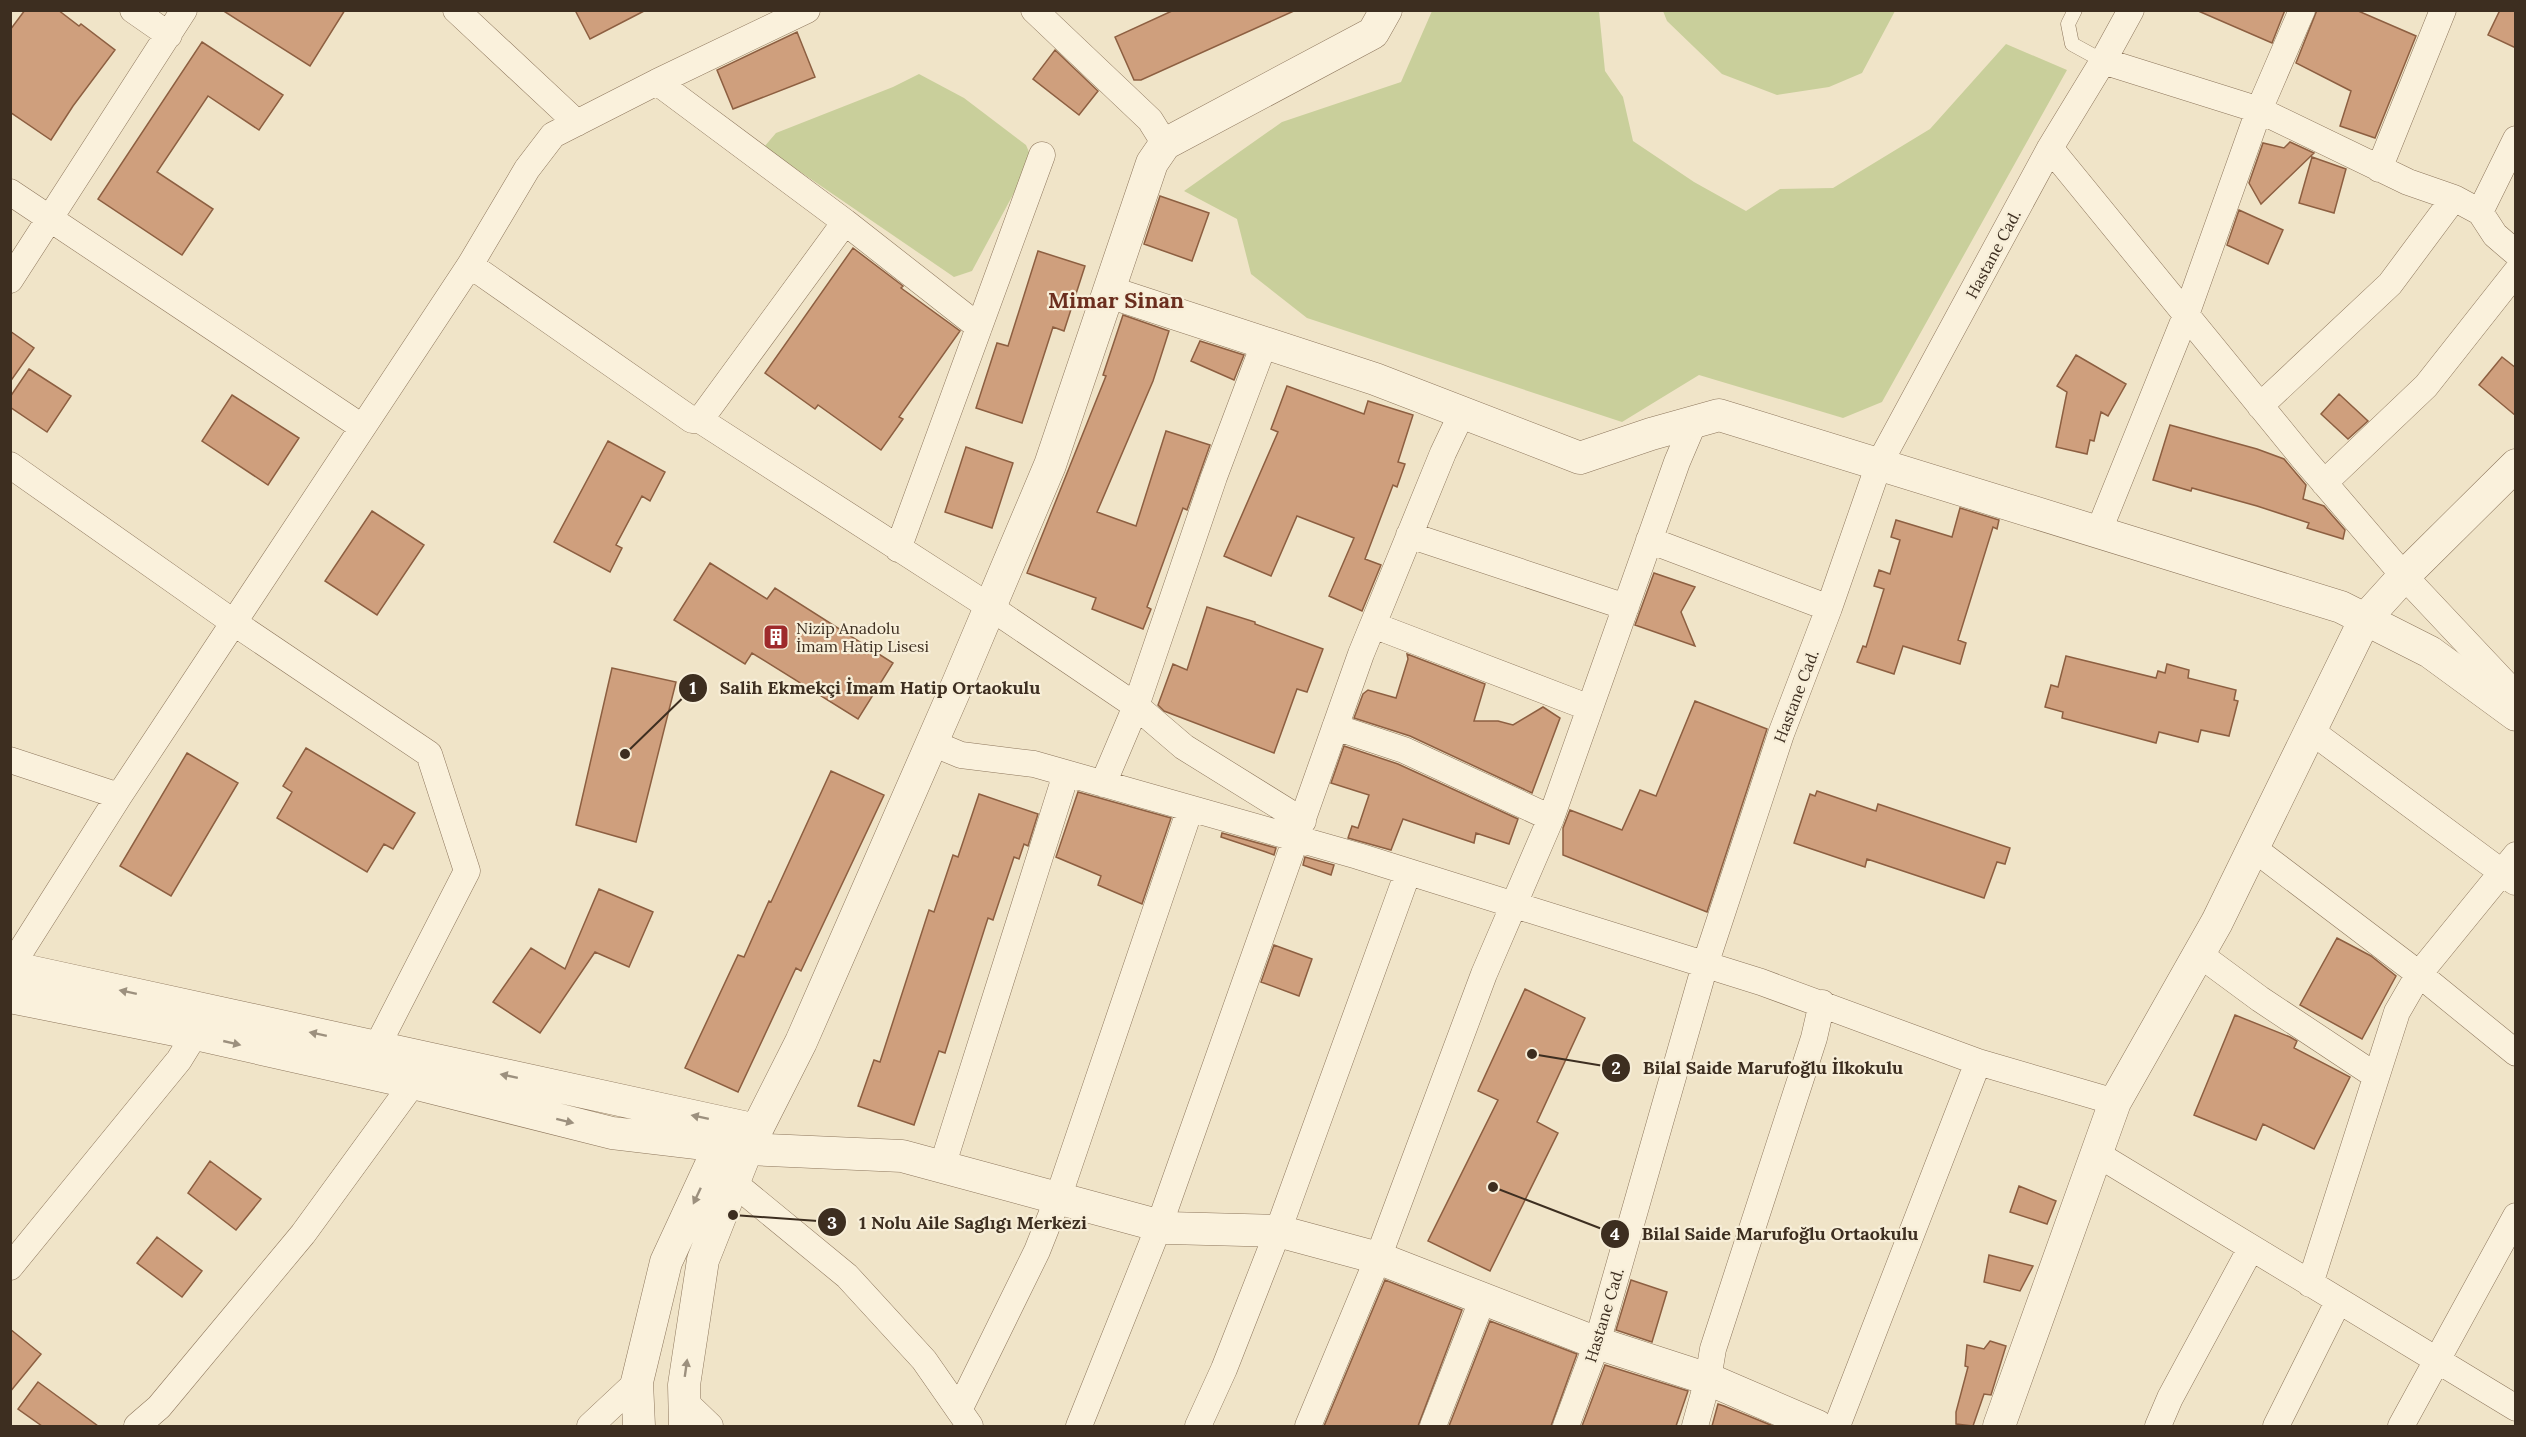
<svg xmlns="http://www.w3.org/2000/svg" width="2526" height="1437" font-family="Lora,serif">
  <style>
    .green { fill: #c9cf9b }
    .building { fill: #cf9f7d; stroke: #8d5f41; stroke-width: 1.5 }
    .lines { fill: none; stroke-linecap: round; stroke-linejoin: round }
    .service-casing { stroke: #8d765c; stroke-width: 15 }
    .minor-casing { stroke: #8d765c; stroke-width: 27 }
    .tertiary-casing { stroke: #8d765c; stroke-width: 33 }
    .service { stroke: #faf1dc; stroke-width: 14 }
    .minor { stroke: #faf1dc; stroke-width: 26 }
    .tertiary { stroke: #faf1dc; stroke-width: 32 }
    .oneway { fill: #9c907e }
    .labels { text-anchor: middle; dominant-baseline: central; stroke-width: 4.5; stroke-linejoin: round; paint-order: stroke }
    .street-label { font-size: 16px; fill: #3d2e20; stroke: #f7eed8 }
    .poi-label { font-size: 16px; fill: #3d2e20; stroke: #f7eed8; text-anchor: start }
    .district-label { font-size: 22px; font-weight: bold; fill: #6b2e1e; stroke: #f7eed8 }
    .leader { fill: none; stroke: #3d2e20; stroke-width: 2 }
    .callout-dot { fill: #3d2e20; stroke: #f7eed8; stroke-width: 2 }
    .mark-label { font-size: 18px; text-anchor: middle; font-weight: bold; fill: #fff }
    .callout-label { font-size: 18px; text-anchor: middle; font-weight: bold; fill: #3d2e20; stroke: #f7eed8; stroke-width: 4.5; stroke-linejoin: round; paint-order: stroke }
  </style>
  <rect width="100%" height="100%" fill="#f0e4c8"/>
  <path class="green" d="M1432 11H1599L1605 71 1623 97 1633 141 1694 182 1746 211 1780 189 1833 188 1930 129 2006 44 2067 70 1882 402 1843 418 1699 375 1622 422 1307 318 1251 274 1237 219 1184 191 1282 122 1401 82Z
    M1663 11V10L1895 11 1862 73 1829 87 1777 95 1722 74 1667 21Z
    M919 74 964 98 1026 145 1032 159 972 271 954 277 764 147 776 133 893 87Z"/>
  <path class="building" d="M25 10H58L79 26 81 24 115 50 73 106 51 140 10 112V30Z
    M222 10H345L310 66Z
    M575 10H646L590 39Z
    M1174 10H1296L1141 80H1134L1115 37Z
    M2196 10H2285L2272 43Z
    M2317 10H2356L2416 36 2375 138 2340 126 2351 91 2296 63Z
    M2500 10H2516V48L2488 35Z
    M797 32 815 77 733 109 717 70Z
    M202 42 283 95 259 130 208 96 157 172 213 209 182 255 98 199Z
    M1055 50 1098 91 1079 115 1033 79Z
    M2290 142 2314 153 2261 204 2249 183 2263 143 2284 148Z
    M2312 157 2346 169 2334 213 2299 203Z
    M1160 196 1209 213 1192 261 1144 244Z
    M2239 210 2283 230 2268 264 2227 245Z
    M853 248 903 286 901 288 960 331 899 417 903 419 881 450 818 405 815 409 765 373Z
    M1038 251 1085 266 1064 331 1053 327 1022 423 976 408 997 343 1008 346Z
    M1123 315 1169 331 1153 381 1097 512 1136 526 1166 431 1210 445 1187 510 1183 508 1147 607 1151 609 1143 629 1092 609 1096 598 1027 573 1106 376 1103 375Z
    M10 331 34 348 10 382Z
    M1200 341 1244 355 1234 380 1191 361Z
    M2076 355 2126 384 2108 416 2101 412 2094 441 2090 440 2087 454 2056 447 2067 392 2057 386Z
    M2502 357 2516 368V416L2479 385Z
    M29 369 71 396 47 432 10 407V397Z
    M1287 386 1364 414 1368 401 1413 415 1398 462 1405 464 1397 487 1393 485 1365 559 1381 565 1362 611 1329 596 1354 538 1297 516 1271 576 1224 556 1278 432 1271 429Z
    M2339 394 2368 421 2348 439 2321 414Z
    M232 395 299 438 268 485 202 441Z
    M2170 425 2257 449 2284 459 2306 485 2303 499 2324 506 2345 530 2343 539 2307 528 2309 523 2257 506 2192 488 2191 491 2153 480Z
    M608 441 665 472 650 501 642 496 616 545 622 548 610 572 554 542Z
    M966 447 1013 463 992 528 945 512Z
    M1960 508 1999 520 1997 529 1993 527 1958 640 1966 643 1960 664 1903 646 1894 674 1857 662 1863 646 1866 647 1884 589 1874 586 1879 570 1890 574 1900 540 1891 537 1896 520 1952 537Z
    M372 511 424 545 377 615 325 581Z
    M710 563 767 599 775 588 893 663 858 719 752 653 745 664 674 620Z
    M1654 573 1695 587 1681 612 1695 646 1635 625Z
    M1207 607 1255 622V624L1323 649 1307 692 1297 689 1274 753 1164 711 1158 705 1173 664 1187 670Z
    M1407 654 1485 684 1474 721H1498L1513 725 1543 707 1560 718 1532 793 1410 736 1354 718 1363 694 1368 690 1396 698 1408 659Z
    M2066 656 2156 678 2158 671 2165 673 2167 664 2189 670 2188 678 2236 690 2234 700 2238 701 2229 736 2201 730 2198 742 2159 732 2156 743 2062 718 2063 712 2045 707 2051 685 2058 687Z
    M612 668 676 682 636 842 576 825Z
    M1695 701 1767 729 1707 912 1563 855V828L1570 810 1622 830 1640 790 1656 796Z
    M1344 746 1398 764 1518 819 1509 844 1476 833 1474 843 1403 819 1391 850 1348 838 1352 826 1358 828 1369 795 1331 783Z
    M306 748 415 813 393 849 384 844 367 872 277 818 292 792 283 786Z
    M187 753 238 783 171 896 120 866Z
    M831 771 884 795 801 971 796 968 738 1092 685 1068 738 955 744 957 769 901 771 902Z
    M1817 791 1876 811 1878 804 2010 848 2005 864 1997 862 1984 898 1867 859 1865 867 1794 843 1810 794 1815 796Z
    M1078 792 1171 818 1142 904 1098 885 1101 876 1056 857Z
    M979 794 1038 814 1028 846 1024 844 1019 859 1014 857 993 920 988 918 945 1053 939 1051 914 1125 858 1106 874 1060 880 1062 929 910 934 912 953 855 958 857Z
    M1222 833 1276 848 1274 855 1266 852 1221 837Z
    M1305 857 1334 865 1331 875 1303 865Z
    M599 889 653 912 629 967 595 952 540 1033 493 1002 531 948 565 969Z
    M2337 938 2371 956 2396 976 2362 1039 2300 1005Z
    M1274 945 1312 959 1299 996 1261 982Z
    M1525 989 1585 1018 1537 1122 1558 1133 1490 1271 1428 1241 1498 1100 1478 1091Z
    M2235 1015 2290 1037 2297 1041 2294 1048 2350 1077 2314 1149 2263 1124 2256 1140 2194 1115Z
    M210 1161 261 1199 236 1230 188 1193Z
    M2019 1186 2056 1201 2047 1224 2010 1212Z
    M157 1237 202 1271 182 1297 137 1263Z
    M1989 1255 2033 1266 2020 1291 1984 1282Z
    M1385 1280 1462 1310 1418 1426H1324Z
    M1631 1280 1667 1292 1652 1342 1616 1330Z
    M1490 1321 1577 1354 1551 1426H1449Z
    M10 1329 41 1354 10 1392Z
    M1990 1341 2006 1346 1991 1395 1984 1394 1973 1426 1956 1424V1412L1968 1367 1965 1366 1967 1345 1984 1349Z
    M1605 1365 1688 1391 1676 1426H1582Z
    M38 1382 98 1426H42L18 1409Z
    M1718 1404 1724 1406 1773 1426H1712Z"/>
  <g class="lines">
    <g class="service-casing">
      <path id="service" d="M2075 10 2068 24 2072 44 2103 61"/>
    </g>
    <g class="minor-casing">
      <path id="minor" d="M133 10 169 35
        M456 10 577 123
        M1034 10 1150 120 1165 144
        M2103 61 2259 110 2408 182 2454 198 2480 212 2495 235 2516 253
        M657 82 845 222 979 327
        M2050 148 2303 458 2404 576 2516 695
        M2379 169 2443 10
        M10 192 362 427
        M2480 212 2516 139
        M470 265 692 420H700L990 607 1136 706 1184 747 1303 821
        M10 280 184 10
        M2260 406 2390 284 2454 198
        M700 420 845 222
        M10 465 233 622 429 754 467 871 369 1062
        M2324 483 2426 386 2516 272
        M2098 533 2186 315 2259 110 2302 10
        M1409 535 1626 607
        M1649 540 1829 608
        M898 549 1042 155
        M1373 625 1590 708
        M1335 727 1404 750 1551 818
        M2311 731 2515 882
        M932 743 961 755 1034 764 1358 856 1761 982 1978 1062 2115 1102
        M10 760 119 796
        M1103 784 1136 706 1214 477 1264 344
        M2253 848 2419 974 2516 1053
        M2199 954 2260 999 2376 1076
        M10 968 119 796 470 265 527 169 553 135 657 82 807 10
        M2097 1154 2516 1408
        M942 1167 1066 774
        M735 1184 847 1276 924 1360 970 1426
        M10 1267 179 1060 195 1034
        M2310 1284 2397 1012 2419 974 2516 855
        M685 1402 710 1426
        M959 1410 1037 1251 1058 1198 1190 809
        M137 1426 159 1407 303 1234 413 1083
        M590 1426 637 1382
        M1079 1426 1159 1226 1361 654 1443 453 1462 413
        M1198 1426 1224 1369 1278 1231 1408 872
        M1308 1426 1378 1258 1484 974 1551 818 1677 462 1694 422
        M1433 1426 1483 1298
        M1566 1426 1597 1343 1705 965 1781 734 1829 608 1879 464 2050 148 2103 61 2131 10
        M1695 1426 1708 1379 1713 1349 1814 1038 1822 1003
        M1837 1426 1978 1062
        M2158 1426 2170 1398 2251 1248
        M2276 1426 2338 1302
        M2401 1426 2516 1216"/>
    </g>
    <g class="tertiary-casing">
      <path id="tertiary" d="M1109 292 1375 379 1580 458 1651 434 1719 415 2341 607 2430 652 2516 715
        M10 967 757 1130
        M10 997 195 1034 413 1083 612 1133 747 1149 902 1156 1168 1228 1278 1231 1378 1258 1597 1343 1708 1379 1817 1426
        M639 1426 637 1382 666 1262 727 1130
        M685 1426 684 1385 703 1260 747 1149 801 1042 958 683 1050 465 1152 163 1165 144 1373 33 1386 10
        M1999 1426 2115 1102 2217 922 2365 619 2404 576 2516 465"/>
    </g>
    <use href="#service" class="service"/>
    <use href="#minor" class="minor"/>
    <use href="#tertiary" class="tertiary"/>
  </g>
  <defs><path id="oneway-solid" d="M-6-.8H1V-3.2L6.5 0L1 3.2V.8H-6Z" transform="scale(1.5)"/></defs>
  <g class="oneway">
    <use href="#oneway-solid" transform="translate(128 992) rotate(-168)"/>
    <use href="#oneway-solid" transform="translate(318 1034) rotate(-168)"/>
    <use href="#oneway-solid" transform="translate(232 1043) rotate(13)"/>
    <use href="#oneway-solid" transform="translate(509 1076) rotate(-168)"/>
    <use href="#oneway-solid" transform="translate(700 1117) rotate(-168)"/>
    <use href="#oneway-solid" transform="translate(565 1121) rotate(14)"/>
    <use href="#oneway-solid" transform="translate(697 1196) rotate(115)"/>
    <use href="#oneway-solid" transform="translate(686 1368) rotate(-82)"/>
  </g>
  <defs>
    <g id="building-square" transform="scale(1.35)"><rect x="-9" y="-9" width="18" height="18" rx="4" fill="#9e2a2b" stroke="#f7eed8"/><path d="M-4-6H4V6H1V3H-1V6H-4ZM-2.5-4.3h1.7v1.8h-1.7ZM.8-4.3h1.7v1.8H.8ZM-2.5-1h1.7V.8h-1.7ZM.8-1h1.7V.8H.8Z" fill="#fff"/></g>
  </defs>
  <g fill-rule="evenodd">
    <use href="#building-square" x="776" y="637"/>
  </g>
  <g class="labels">
    <g class="street-label">
      <text transform="translate(1993 254) rotate(-62)">Hastane Cad.</text>
      <text transform="translate(1796 696) rotate(-69)">Hastane Cad.</text>
      <text transform="translate(1604 1315) rotate(-73)">Hastane Cad.</text>
    </g>
    <g class="poi-label">
      <text x="796" y="628">Nizip Anadolu<tspan x="796" dy="18">İmam Hatip Lisesi</tspan></text>
    </g>
    <g class="district-label">
      <text x="1116" y="300">Mimar Sinan</text>
    </g>
  </g>
  <path class="leader" d="M625 754L693 688M1532 1054L1616 1068M733 1215L832 1222M1493 1187L1615 1234"/>
  <g class="callout-dot">
    <circle cx="625" cy="754" r="6"/>
    <circle cx="1532" cy="1054" r="6"/>
    <circle cx="733" cy="1215" r="6"/>
    <circle cx="1493" cy="1187" r="6"/>
    <circle cx="693" cy="688" r="15"/>
    <circle cx="1616" cy="1068" r="15"/>
    <circle cx="832" cy="1222" r="15"/>
    <circle cx="1615" cy="1234" r="15"/>
  </g>
  <g class="mark-label">
    <text x="693" y="694">1</text>
    <text x="1616" y="1074">2</text>
    <text x="832" y="1229">3</text>
    <text x="1615" y="1240">4</text>
  </g>
  <g class="callout-label">
    <text x="880" y="694">Salih Ekmekçi İmam Hatip Ortaokulu</text>
    <text x="1773" y="1074">Bilal Saide Marufoğlu İlkokulu</text>
    <text x="973" y="1229">1 Nolu Aile Saglıgı Merkezi</text>
    <text x="1780" y="1240">Bilal Saide Marufoğlu Ortaokulu</text>
  </g>
  <rect width="2526" height="1437" fill="none" stroke="#3d2e20" stroke-width="24"/>
</svg>
